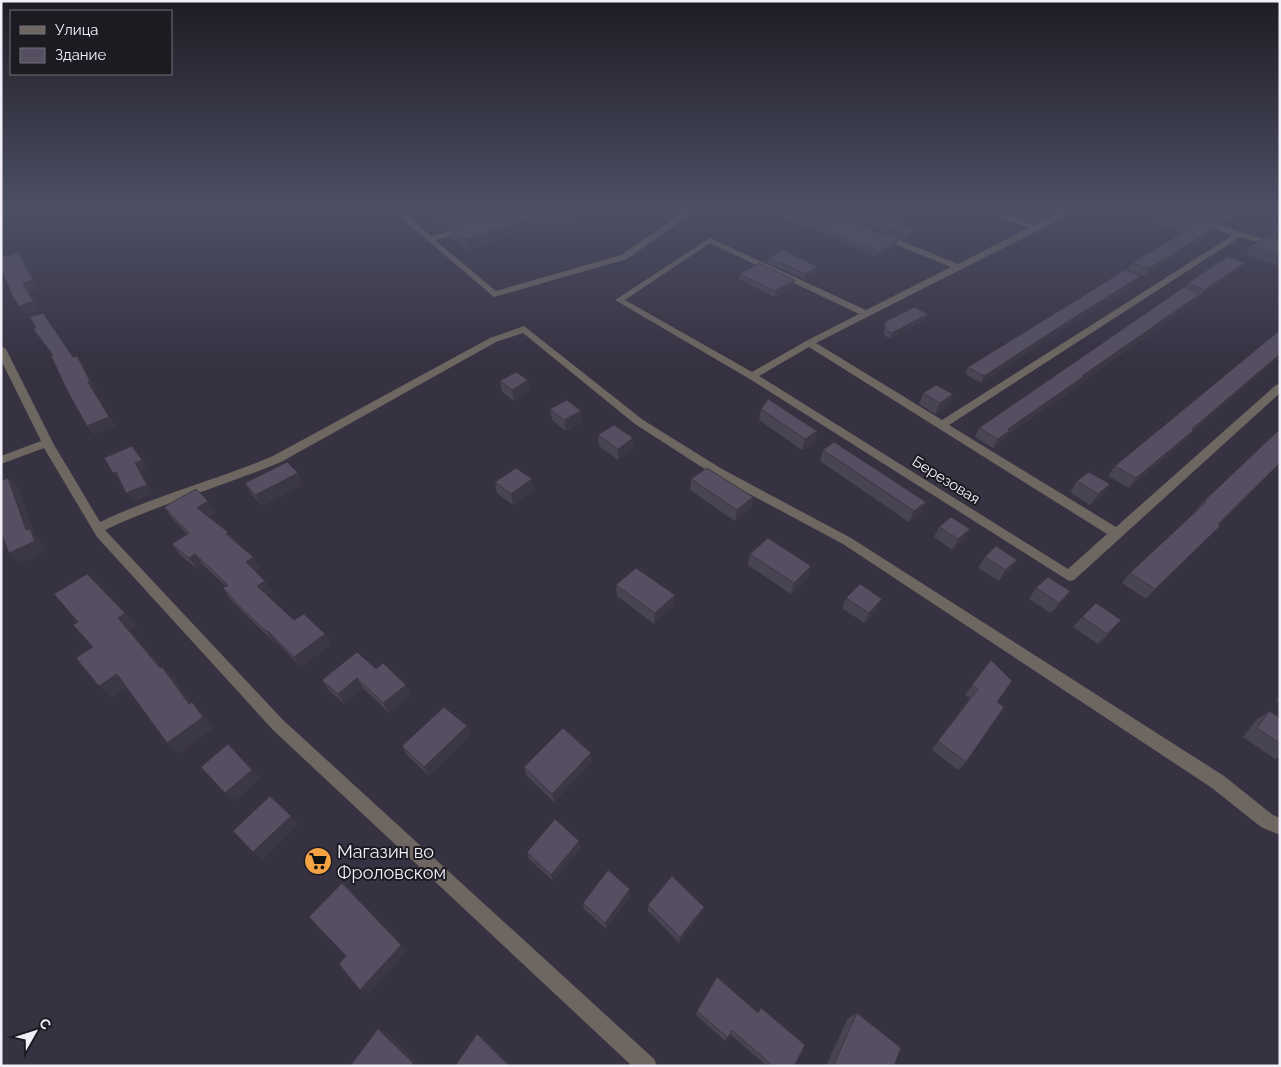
<svg xmlns="http://www.w3.org/2000/svg" width="1281" height="1067" font-family="Raleway,sans-serif">
  <style>
    .lines { fill: none; stroke-linecap: round; stroke-linejoin: round }
    .minor { fill: #6e6761; fill-rule: evenodd }
    .wall { fill: #494453 }
    .shaded-wall { fill: #3c3744 }
    .building { fill: #554f61; stroke: #3c3744 }
    .labels { text-anchor: middle; dominant-baseline: central; stroke-width: 4; stroke-linejoin: round; paint-order: stroke }
    .street-label { font-size: 15px; fill: #f2effa; stroke: #1d1b22 }
    .near-poi-label { font-size: 18px; fill: #f2effa; stroke: #1d1b22; text-anchor: start }
  </style>
  <rect width="100%" height="100%" fill="#373242"/>
  <g class="lines">
    <path class="minor" d="M393 211H402L431 236 468 227V231L435 240 496 291 621 255 686 211H695L627 259 494 297Z
      M986 211H998L1034 225 1061 211H1071L1039 230 816 343 942 420 1233 235 1200 225V221H1206L1280 244V249L1240 237 949 425 1116 527 1276 385 1280 384V393L1074 580 1069 581 748 378 615 300 710 238 866 310 951 267 879 238V234H885L958 264 1028 228ZM710 243 859 314 806 341 752 372 625 300ZM809 347 1107 534 1068 569 759 376Z
      M1275 211H1280V214Z
      M524 326 643 420 722 469 851 538 1224 776 1273 815 1280 818V835L1261 827 1212 788 843 544 714 475 635 424 523 333 496 342 281 462C223 486 162 503 105 530L283 720 654 1059 657 1066H632L273 730 97 537 44 448 1 464V456L41 441 1 360V346L6 349 53 443 100 522C156 495 216 480 273 456L490 338Z"/>
  </g>
  <path class="wall" d="M428 211H597L570 221 566 219 541 227 539 226 467 250 451 238 449 229 445 231Z
    M771 211H827L897 241 896 246 877 257Z
    M835 211H871L915 234 905 240Z
    M944 211H955L951 214Z
    M1010 211H1031L1023 216Z
    M1180 211H1227L1233 219 1225 225Z
    M1156 216 1220 225 1216 231 1144 276 1128 270 1132 263 1182 233 1152 223Z
    M1280 224V266L1246 255 1252 246 1268 237 1273 230Z
    M769 258 817 272 804 279 768 263Z
    M1241 268 1201 295H1200L1195 303 1080 383 1078 386 1007 435 1005 439 993 448 975 437 979 428 1185 288 1188 283Z
    M739 274 795 280 794 285 775 297 739 279Z
    M1141 276 1137 283 1078 320 981 383 965 374 968 367Z
    M928 314 926 319 890 339 884 335V327L885 322Z
    M528 380 530 391 514 401 502 392 500 381Z
    M923 393 953 394 948 405 935 414 919 404Z
    M550 409 582 422 566 431 552 420Z
    M761 409 817 431 814 442 802 450 759 420Z
    M1280 429V463L1218 525 1220 526 1210 536 1146 599 1122 583 1130 573 1196 512 1195 511 1204 501Z
    M1192 432 1187 439 1129 488 1108 476 1115 466Z
    M598 435 633 438V449L618 460 599 446Z
    M823 450 926 502 921 512 909 522 820 461Z
    M691 479 753 497 751 508 735 521 690 490Z
    M1077 481 1103 495 1090 505 1070 492Z
    M495 482 534 490 513 505 497 493Z
    M245 483 303 484 262 506 252 494Z
    M208 501 216 512 208 516 253 557 260 568 255 571 265 581 272 592 266 595 294 620 325 634 331 644 301 667 276 641 274 642 250 619 230 599 223 588 226 586 203 565 197 569 180 555 172 544 187 534 172 518 164 507Z
    M939 527 964 540 952 550 934 537Z
    M750 554 808 577 791 594 748 565Z
    M985 557 1017 560 1010 570 999 581 978 568Z
    M616 585 674 605 654 624 617 596Z
    M1036 588 1070 591 1062 602 1051 613 1029 599Z
    M846 598 878 609 864 623 842 608Z
    M1082 617 1112 630 1098 644 1073 627Z
    M991 660 966 762 958 770 932 750 970 698 965 695Z
    M376 669 411 694 389 713 363 688 344 704 329 690 322 680Z
    M1280 694V702L1276 700Z
    M1269 711 1280 718V757L1275 759 1243 737 1256 720Z
    M467 726 470 735 429 776 407 755 402 746Z
    M592 762 554 802 526 775 524 767Z
    M581 848 553 881 529 859 527 852Z
    M630 896 606 929 584 909 583 903Z
    M648 905 704 907 702 913 679 943 648 911Z
    M761 1008 794 1066H767L730 1034 725 1041 696 1015 697 1011 757 1012Z
    M857 1013 894 1066H826L848 1018Z"/>
  <path class="shaded-wall" d="M479 211H519L449 228V229L445 231 442 221Z
    M558 211H566V219L541 227 540 217Z
    M569 211H597L570 221Z
    M1025 211H1031L1023 216Z
    M1236 214 1233 219 1225 225 1228 220Z
    M538 216 539 226 467 250 465 240Z
    M1 225 3 233 1 234Z
    M1220 225 1216 231 1144 276 1148 269Z
    M917 229 915 234 905 240 906 235Z
    M897 241 896 246 877 257 878 252Z
    M18 252 24 261 40 289 30 292 40 310 26 315 19 306 23 283Z
    M1245 263 1241 268 1201 295 1204 290Z
    M818 267 817 272 804 279 805 274Z
    M1141 276 1137 283 1078 320 981 383 984 376 1081 313Z
    M795 280 794 285 775 297V291Z
    M1200 294 1195 303 1080 383 1078 386 1007 435 1005 439 993 448 998 439 1008 429 1082 376Z
    M928 314 926 319 890 339 892 333Z
    M1280 354V357L1192 432 1187 439 1129 488 1136 478 1192 429Z
    M77 356 83 364 97 390 94 391 116 426 94 435 87 426 88 382Z
    M528 380 530 391 514 401 512 390Z
    M953 394 948 405 935 414 940 403Z
    M581 411 582 422 566 431 564 420Z
    M817 431 814 442 802 450 805 439Z
    M633 438V449L618 460V449Z
    M132 446 149 469 142 472 153 494 134 502 126 493 135 463Z
    M1 470 3 471 12 492 1 481Z
    M116 472 123 481 120 482 113 473Z
    M298 473 303 484 262 506 255 495Z
    M8 478 19 489 34 533 40 540 46 552 20 564 9 553 26 530Z
    M532 479 534 490 513 505 511 494Z
    M1110 484 1103 495 1090 505 1098 494Z
    M753 497 751 508 735 521 737 510Z
    M208 501 216 512 204 518 197 508Z
    M926 502 921 512 909 522 914 511Z
    M1220 526 1210 536 1146 599 1155 589Z
    M970 529 964 540 952 550 958 539Z
    M1 535H2L13 545 1 550Z
    M195 554 203 565 197 569 189 558Z
    M253 557 260 568 253 573 246 562Z
    M1017 560 1010 570 999 581 1005 570Z
    M811 566 808 577 791 594 794 583Z
    M265 581 272 592 264 597 257 586Z
    M1070 591 1062 602 1051 613 1059 603Z
    M675 595 674 605 654 624 655 613Z
    M882 599 878 609 864 623 869 613Z
    M125 613 137 625 130 630 168 674 162 667 174 678 200 715 189 704 160 668 118 618Z
    M268 631 276 641 274 642 267 632Z
    M325 634 331 644 301 667 294 657Z
    M117 674 130 685 112 698 99 686Z
    M357 678 363 688 344 704 338 694Z
    M406 685 411 694 389 713 383 703Z
    M192 702 203 714 214 728 179 754 167 743Z
    M467 726 470 735 429 776 424 767Z
    M228 744 261 778 235 801 225 793Z
    M591 753 592 762 554 802 552 794Z
    M270 796 299 824 263 860 253 852Z
    M579 841 581 848 553 881 551 875Z
    M342 883 349 889 407 951 368 995 360 990Z
    M630 889V896L606 929 605 923Z
    M704 907 702 913 679 943 680 937Z
    M378 1029 389 1034 421 1066H411Z
    M477 1034 482 1037 511 1066H509Z"/>
  <path class="building" d="M434 211H479L442 221Z
    M510 211H558L540 217 538 216 465 240 449 228Z
    M783 211H827L897 241 878 252Z
    M848 211H871L917 229 906 235Z
    M1164 211H1179L1220 225 1148 269 1132 263 1190 228 1156 216Z
    M1199 211H1227L1236 214 1228 220Z
    M1280 224V232L1273 230Z
    M1265 236 1280 240V256L1252 246Z
    M783 250 818 267 805 274 769 258Z
    M18 252 33 280 23 283 33 301 19 306 13 297 1 269V257Z
    M1228 256 1245 263 1204 290 1188 283Z
    M759 263 795 280 775 291 739 274Z
    M1125 270 1141 276 1081 313 984 376 968 367Z
    M1184 287 1200 294 1082 376 1083 377 1008 429 1010 430 998 439 979 428Z
    M914 307 928 314 892 333 885 329V322Z
    M43 313 73 357 77 356 90 381 88 382 109 417 87 426 68 392 51 356 53 355 33 329 36 328 30 317Z
    M1280 330V354L1192 429 1194 430 1136 478 1115 466Z
    M516 372 528 380 512 390 500 381Z
    M936 385 953 394 940 403 923 393Z
    M768 399 817 431 805 439 761 409Z
    M567 400 581 411 564 420 550 409Z
    M614 425 633 438 618 449 598 435Z
    M1280 429V463L1218 524 1220 526 1155 589 1130 573 1206 502 1204 501Z
    M834 442 926 502 914 511 823 450Z
    M132 446 142 460 135 463 147 485 126 493 116 472 113 473 104 458Z
    M287 462 298 473 255 495 245 483Z
    M516 468 532 479 511 494 495 482Z
    M707 468 753 497 737 510 691 479Z
    M1089 472 1110 484 1098 494 1077 481Z
    M8 478 26 530 30 529 35 541 9 553 2 535H1V481Z
    M196 489 208 501 197 508 228 532 226 534 253 557 246 562 265 581 257 586 294 620 304 614 325 634 294 657 268 631 267 632 242 609 223 588 228 585 195 554 189 558 172 544 189 533 164 507Z
    M951 517 970 529 958 539 939 527Z
    M768 538 811 566 794 583 750 554Z
    M996 546 1017 560 1005 570 985 557Z
    M636 568 675 595 655 613 616 585Z
    M87 574 125 613 118 618 160 668 162 667 189 704 192 702 203 717 167 743 117 674 99 686 76 658 93 647 73 625 78 622 54 594Z
    M1048 577 1070 591 1059 603 1036 588Z
    M860 584 882 599 869 613 846 598Z
    M1096 603 1121 620 1107 634 1082 617Z
    M357 652 376 669 383 663 406 685 383 703 357 678 338 694 322 680Z
    M991 660 1012 681 997 702 1004 707 966 762 938 741 978 689 972 685Z
    M444 707 467 726 424 767 402 746Z
    M1269 711 1280 718V744L1257 728Z
    M563 728 591 753 552 794 524 767Z
    M228 744 252 770 225 793 201 767Z
    M270 796 291 816 253 852 233 831Z
    M555 819 579 841 551 875 527 852Z
    M608 870 630 889 605 923 583 903Z
    M672 876 704 907 680 937 648 905Z
    M342 883 401 945 360 990 339 964 346 956 309 917Z
    M717 977 758 1013 761 1008 805 1045 794 1066H773L732 1030 728 1038 697 1011Z
    M857 1013 901 1048 894 1066H833Z
    M378 1029 413 1063 411 1066H350Z
    M477 1034 509 1066H455Z"/>
  <linearGradient id="sky" x2="0" y2="1"><stop stop-color="#1e1c24"/><stop offset="0.58" stop-color="#4d4f65"/><stop offset="1" stop-color="#4d4f65" stop-opacity="0"/></linearGradient>
  <rect width="1281" height="361" fill="url(#sky)"/>
  <defs>
    <g id="supermarket-disc" transform="scale(1.4375)"><circle r="9.5" fill="#f5a345" stroke="#1d1b22"/><path d="M-6-5.5h2.5l.6 2H6L4.5 2H-2.5L-4.4-4H-6ZM-1.5 3.2a1.3 1.3 0 1 0 .1 0ZM3 3.2a1.3 1.3 0 1 0 .1 0Z" fill="#111"/></g>
  </defs>
  <g fill-rule="evenodd">
    <use href="#supermarket-disc" x="318" y="861"/>
  </g>
  <g class="labels">
    <g class="street-label">
      <text transform="translate(946 480) rotate(32)">Березовая</text>
    </g>
    <g class="near-poi-label">
      <text x="337" y="851">Магазин во<tspan x="337" dy="21">Фроловском</tspan></text>
    </g>
  </g>
  <rect width="1281" height="1067" fill="none" stroke="#f2effa" stroke-width="5"/>
  <rect x="10" y="10" width="162" height="65" fill="#1d1b22" stroke="#727078"/>
  <rect x="20" y="26" width="25" height="8" fill="#6e6761" stroke="#727078"/>
  <text x="55" y="35" font-size="15" fill="#f2effa">Улица</text>
  <rect x="20" y="48" width="25" height="15" fill="#554f61" stroke="#727078"/>
  <text x="55" y="60" font-size="15" fill="#f2effa">Здание</text>
  <g transform="translate(35 1032) rotate(51)" stroke="#1d1b22" stroke-width="4" paint-order="stroke">
  <path d="M0-4L9 19L0 12L-9 19Z" fill="#f2effa"/>
  <text y="-8" font-size="14" font-weight="bold" text-anchor="middle" fill="#f2effa">С</text>
  </g>
</svg>
